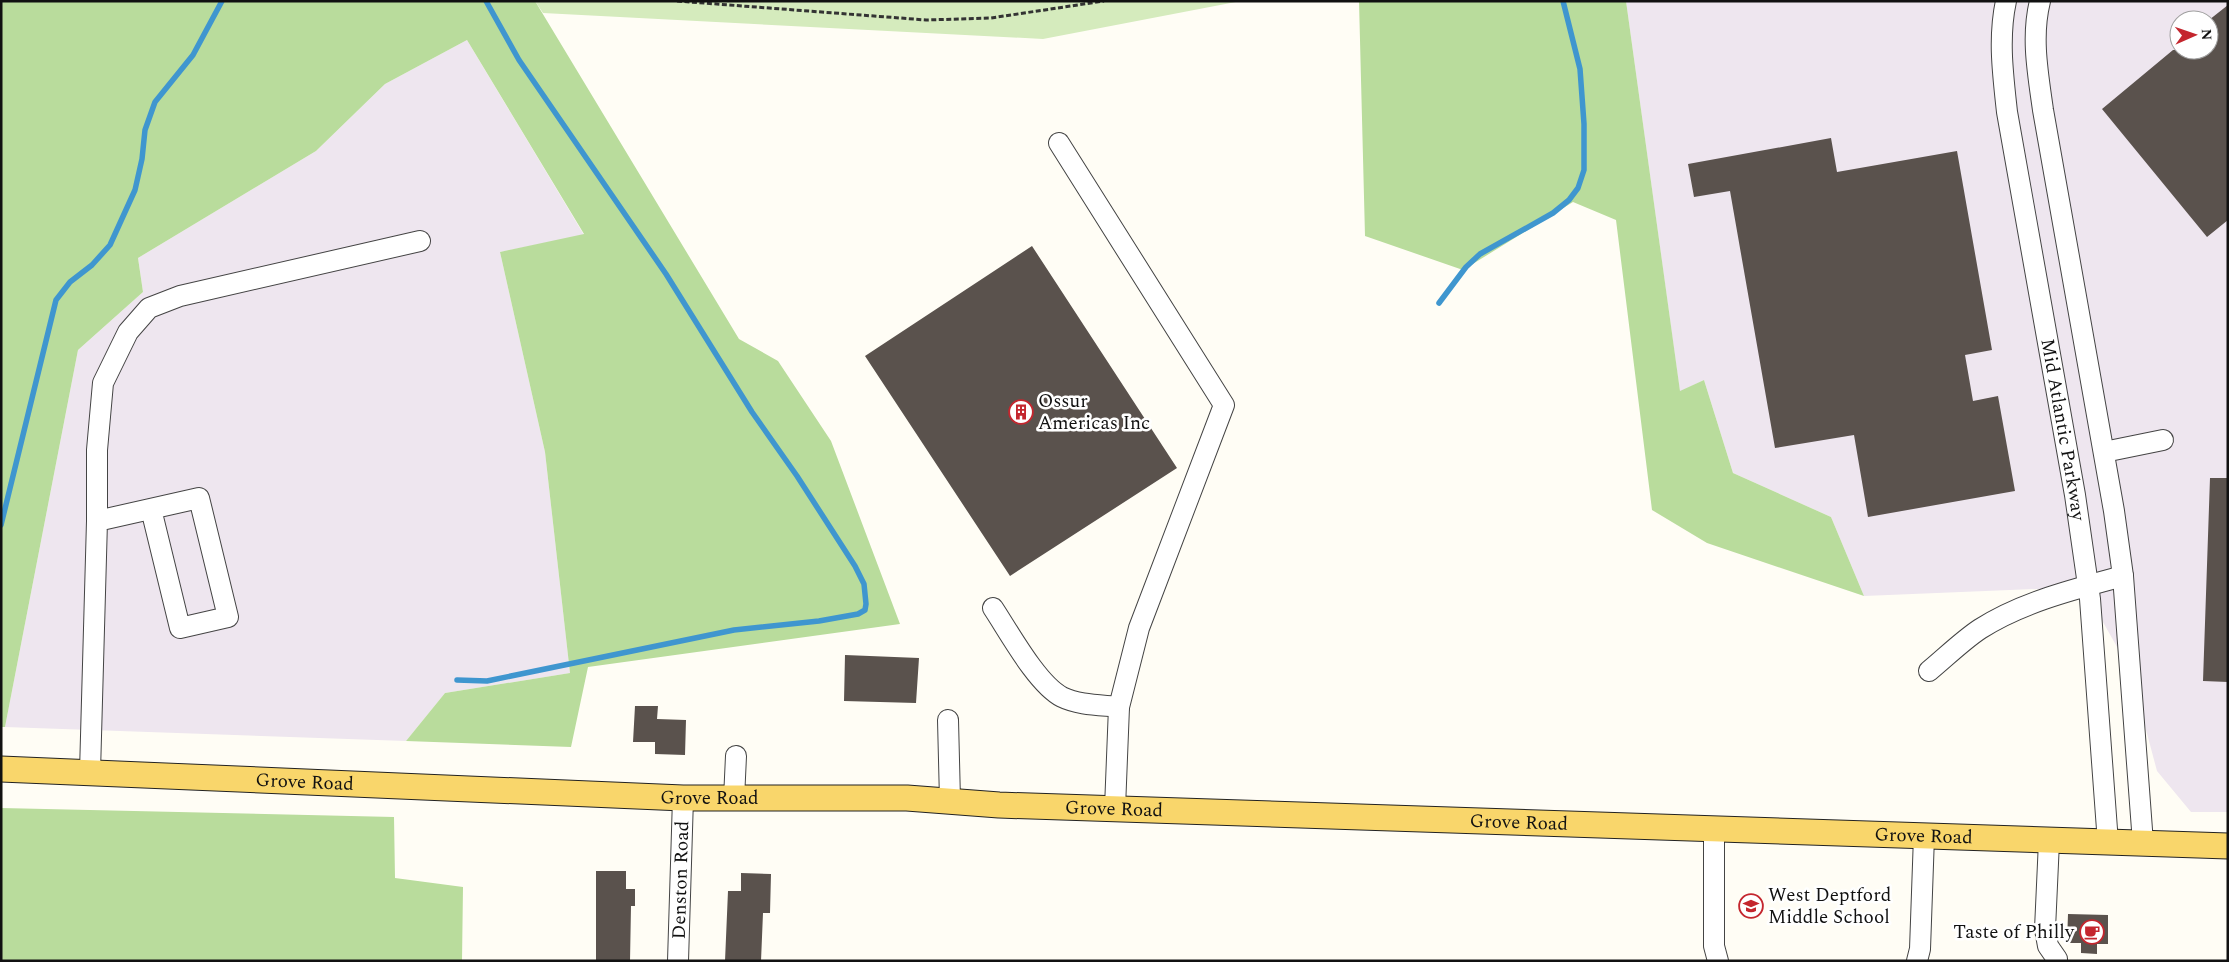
<svg xmlns="http://www.w3.org/2000/svg" width="2229" height="962" font-family="Spectral,serif">
  <style>
    .industrial { fill: #eee6ef; fill-rule: evenodd }
    .green { fill: #d5ebbd }
    .forest { fill: #b9dc9c }
    .lines { fill: none; stroke-linecap: round; stroke-linejoin: round }
    .stream { stroke: #3f96cf; stroke-width: 5.5 }
    .building { fill: #5a524d }
    .minor-casing { stroke: #444; stroke-width: 22 }
    .major-casing { stroke: #222; stroke-width: 27 }
    .path { stroke: #333; stroke-width: 3; stroke-dasharray: 5 2.5; stroke-linecap: butt }
    .minor { stroke: #fff; stroke-width: 20 }
    .major { stroke: #f9d66b; stroke-width: 25 }
    .labels { text-anchor: middle; dominant-baseline: central; stroke-width: 5; stroke-linejoin: round; paint-order: stroke }
    .poi-label { font-size: 19px; fill: #111; stroke: #fff; text-anchor: start }
    .street-label { font-size: 19px; fill: #111; stroke: #fff }
  </style>
  <rect width="100%" height="100%" fill="#fffdf5"/>
  <path class="industrial" d="M1626 1H2228V812H2191L2157 771 2130 670 2090 599 2061 588 1864 596 1831 517 1733 473 1704 380 1680 392ZM2179 20H2209V50H2179Z
    M467 40 584 235 500 252 545 452 570 673 445 693 406 741 5 727 78 350 143 292 138 258 316 151 385 84Z"/>
  <path class="green" d="M535 1H1241L1043 39 543 13Z"/>
  <path class="forest" d="M1 1H535L739 339 778 361 831 441 900 624 588 667 571 747 406 741 445 693 570 673 545 452 500 252 584 234 467 40 385 84 316 151 138 258 143 292 78 350 5 727H1Z
    M1359 1H1626L1680 391 1704 380 1733 473 1831 517 1864 596 1707 543 1652 510 1616 220 1573 202 1463 270 1365 236Z
    M1 808 394 817 395 878 463 887 462 961H1Z"/>
  <g class="lines">
    <path class="stream" d="M1439 303 1466 267 1480 254 1553 213 1569 200 1578 188 1584 170V124L1580 69 1563 1
      M1 525 56 300 70 282 92 265 110 245 135 190 142 159 145 130 155 102 193 55 222 1
      M457 680 487 681 734 630 819 621 858 614 865 610 866 604 864 584 855 566 797 476 752 412 666 274 519 60 486 1"/>
  </g>
  <path class="building" d="M2228 5V220L2207 237 2102 109 2173 50H2209V20Z
    M1831 138 1837 172 1957 151 1992 350 1965 355 1973 401 1998 396 2015 491 1868 517 1854 435 1775 448 1730 191 1694 197 1688 164Z
    M1032 246 1177 468 1010 576 865 356Z
    M2210 478H2228V682L2203 681Z
    M845 655 919 658 916 703 844 701Z
    M635 706H658L657 719 686 720 685 755 655 754V742H633Z
    M596 871H626V889H635V906H631L630 961 596 960Z
    M741 873 771 874 770 913H763L761 961H725L728 891H741Z
    M2068 914 2108 915V944H2097V954L2081 953V943H2067Z"/>
  <g class="lines">
    <g class="minor-casing">
      <g id="minor">
        <path id="s1" d="M2006 1C1998 38 2003 75 2007 112L2075 495 2090 599 2108 843"/>
        <path d="M2040 1C2031 37 2038 74 2043 110L2114 511 2123 576 2143 843"/>
        <path d="M1059 143 1224 405 1139 628 1119 707 1115 808"/>
        <path d="M2104 452 2163 440"/>
        <path d="M97 521V450L103 383 128 332 149 308 180 296 420 241"/>
        <path d="M993 608C1009 632 1037 684 1062 697 1078 705 1101 705 1119 707"/>
        <path d="M1929 671C1946 657 1962 641 1980 629 2022 602 2075 589 2123 576"/>
        <path d="M948 720 950 800"/>
        <path d="M90 772 97 521 199 498 228 617 180 628 151 509"/>
        <path d="M734 799 736 756"/>
        <path d="M1714 829V946L1718 961"/>
        <path d="M2049 841 2045 929 2048 946 2057 959"/>
        <path id="s2" d="M678 961 683 798"/>
        <path d="M1917 961 1920 949 1924 836"/>
      </g>
    </g>
    <g class="major-casing">
      <g id="major">
        <path id="s3" d="M1 769 683 798H907L999 805 2228 846"/>
      </g>
    </g>
    <path class="path" d="M677 1 926 20 991 18 1104 1"/>
    <use href="#minor" class="minor"/>
    <use href="#major" class="major"/>
  </g>
  <defs>
    <g id="building-ring" transform="scale(1.25)"><circle r="9.5" fill="#fff" stroke="#c4262e" stroke-width="1.5"/><path d="M-4-6H4V6H1V3H-1V6H-4ZM-2.5-4.3h1.7v1.8h-1.7ZM.8-4.3h1.7v1.8H.8ZM-2.5-1h1.7V.8h-1.7ZM.8-1h1.7V.8H.8Z" fill="#c4262e"/></g>
    <g id="school-ring" transform="scale(1.25)"><circle r="9.5" fill="#fff" stroke="#c4262e" stroke-width="1.5"/><path d="M0-5L7-2L0 1L-7-2ZM-4 1L0 2.5L4 1V4Q0 6-4 4Z" fill="#c4262e"/></g>
    <g id="cafe-ring" transform="scale(1.25)"><circle r="9.5" fill="#fff" stroke="#c4262e" stroke-width="1.5"/><path d="M-5.5-4.5H6V0H3Q3 3.5 0 3.5H-2.5Q-5.5 3.5-5.5 0ZM3-3.2v2h1.7v-2ZM-6 4.5H4V6H-6Z" fill="#c4262e"/></g>
  </defs>
  <g fill-rule="evenodd">
    <use href="#building-ring" x="1021" y="412"/>
    <use href="#school-ring" x="1751" y="906"/>
    <use href="#cafe-ring" x="2092" y="932"/>
  </g>
  <g class="labels">
    <g class="poi-label">
      <text x="1038" y="401">Ossur<tspan x="1038" dy="22">Americas Inc</tspan></text>
      <text x="1768" y="895">West Deptford<tspan x="1768" dy="22">Middle School</tspan></text>
      <text x="2074" y="932" text-anchor="end">Taste of Philly</text>
    </g>
    <g class="street-label">
      <text stroke="none"><textPath href="#s1" startOffset="434">Mid Atlantic Parkway</textPath></text>
      <text stroke="none"><textPath href="#s3" startOffset="304">Grove Road</textPath></text>
      <text stroke="none"><textPath href="#s3" startOffset="709">Grove Road</textPath></text>
      <text stroke="none"><textPath href="#s3" startOffset="1114">Grove Road</textPath></text>
      <text stroke="none"><textPath href="#s3" startOffset="1519">Grove Road</textPath></text>
      <text stroke="none"><textPath href="#s3" startOffset="1924">Grove Road</textPath></text>
      <text stroke="none"><textPath href="#s2" startOffset="81">Denston Road</textPath></text>
    </g>
  </g>
  <rect width="2229" height="962" fill="none" stroke="#111111" stroke-width="5"/>
  <g transform="translate(2194 35) rotate(88)"><circle r="24" fill="#ffffff" stroke="#a0a0a0"/>
  <path d="M0-4L9 19L0 12L-9 19Z" fill="#c4262e"/>
  <text y="-8" font-size="14" font-weight="bold" text-anchor="middle" fill="#111111">N</text>
  </g>
</svg>
